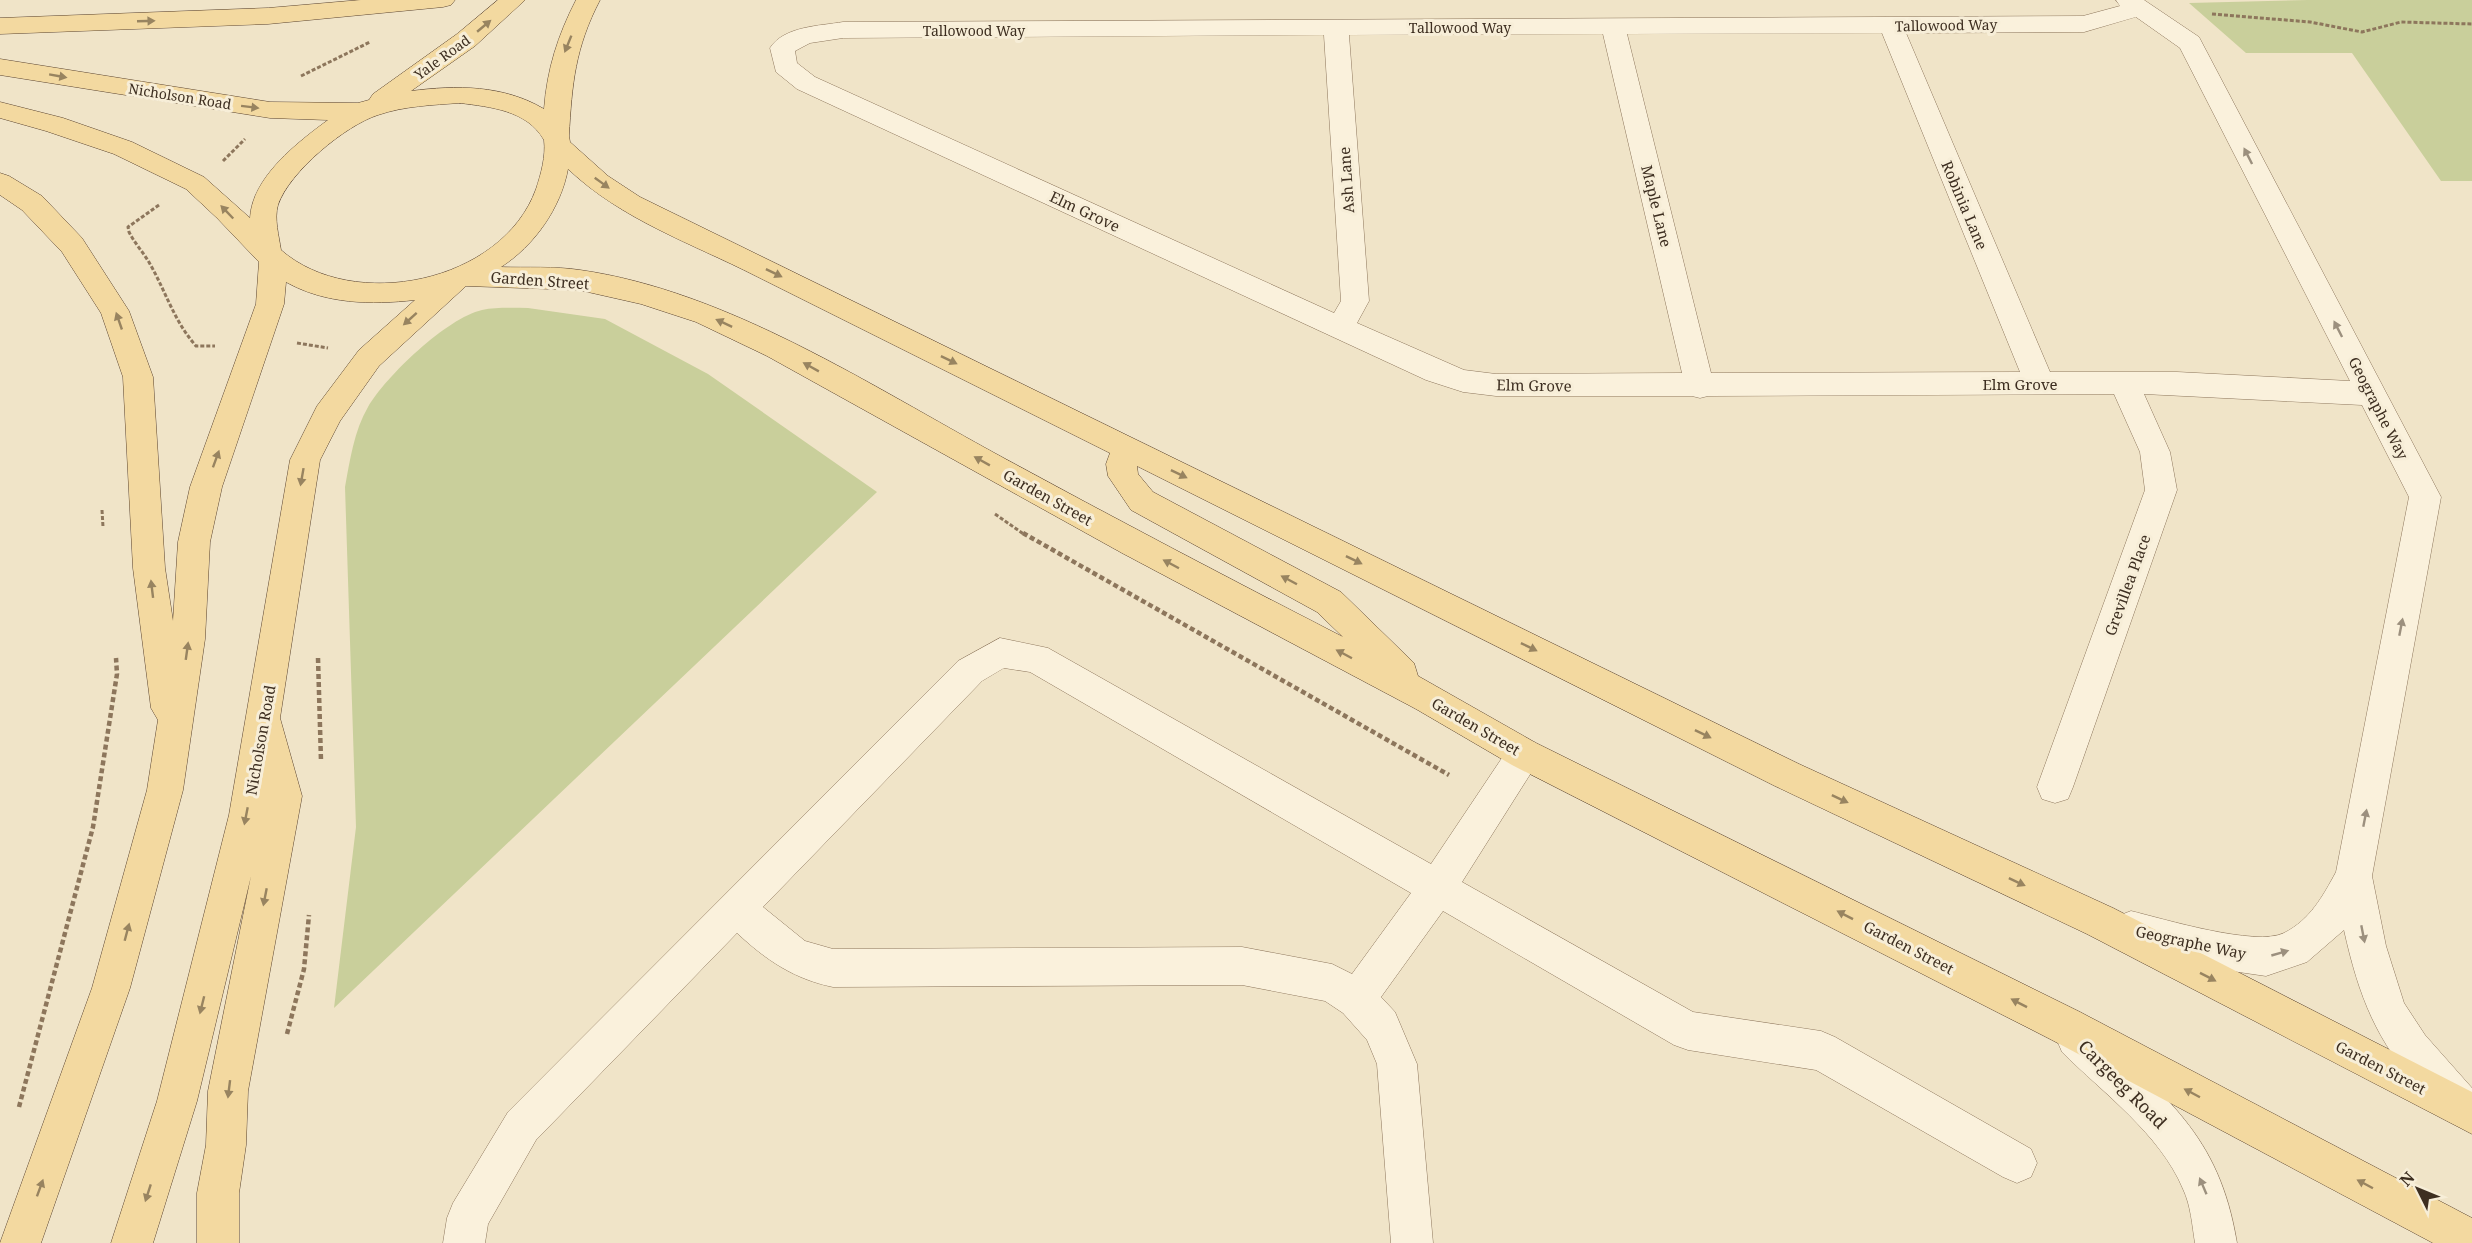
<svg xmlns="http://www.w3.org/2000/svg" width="2472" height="1243" font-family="'Noto Serif',serif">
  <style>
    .green { fill: #c9cf9b }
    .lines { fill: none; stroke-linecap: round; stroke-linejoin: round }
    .minor-casing { stroke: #8d765c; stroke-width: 1 }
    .primary-casing { stroke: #5b4430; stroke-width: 1 }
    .path-far1 { stroke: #8d765c; stroke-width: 3; stroke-dasharray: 4 2; stroke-linecap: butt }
    .path { stroke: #8d765c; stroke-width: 4.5; stroke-dasharray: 5 3; stroke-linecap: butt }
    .minor { fill: #faf1dc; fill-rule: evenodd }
    .primary { fill: #f3d9a0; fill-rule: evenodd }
    .oneway { fill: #988460 }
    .oneway2 { fill: #9c907e }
    .labels { text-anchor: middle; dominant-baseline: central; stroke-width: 6; stroke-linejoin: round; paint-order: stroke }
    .far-street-label { font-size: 14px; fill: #3d2e20; stroke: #f7eed8 }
    .street-label { font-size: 15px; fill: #3d2e20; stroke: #f7eed8 }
    .near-street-label { font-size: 18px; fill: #3d2e20; stroke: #f7eed8 }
  </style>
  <rect width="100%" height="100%" fill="#f0e4c8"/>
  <path class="green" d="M2308 0H2472V181H2441L2352 53H2246L2189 3Z
    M528 308 605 319 708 374 877 492 334 1008 356 827 345 487C350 460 354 431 368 407 386 376 447 318 482 310 496 307 513 308 528 308Z"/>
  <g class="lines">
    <g class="minor-casing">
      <path id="minor" d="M2116 0H2144L2199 37 2441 497 2372 876 2386 946 2404 1003 2425 1035 2472 1088V1120L2460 1125C2443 1118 2435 1106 2423 1093 2376 1041 2359 997 2344 930L2307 962 2266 976 2218 969 2131 947 2118 942 2112 929 2118 916 2131 911C2164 919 2256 947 2284 933 2310 920 2323 896 2336 872L2409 497 2362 405 2144 394 2170 452 2177 490 2073 787 2068 799 2055 803 2042 799 2037 787 2145 490 2140 452 2114 394 1708 396 1700 398 1692 396H1496L1463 392 1426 380 797 89 776 72 770 48C784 26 820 26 843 22L2083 16 2120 6ZM2136 17 2180 48 2350 381 2177 372H2050L1906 33 2084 32ZM1882 33 2020 372 1711 373 1627 34ZM1603 34 1682 373 1496 374 1464 370 1357 323 1369 301 1349 35ZM1324 35 1341 301 1334 313 815 77 797 63 795 51 810 43 843 38Z
        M1000 638 1048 648 1431 864 1512 743 1524 738 1536 743 1541 754 1536 765 1462 882 1693 1012 1821 1031 1835 1037 2031 1149 2037 1163 2031 1177 2017 1183 2003 1177 1816 1070 1688 1050 1674 1045 1443 911 1381 997 1395 1012 1417 1064 1433 1243H1391L1377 1064 1367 1040 1343 1013 1325 1001 1242 985 833 987C794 979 766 960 737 933L536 1140 488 1224 485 1243H443L447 1218 453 1203 508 1112 958 661ZM1004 668 1030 672 1411 893 1352 974 1332 964 1242 947 833 949 805 941 763 907 982 681Z
        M2076 1018 2090 1024C2164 1098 2219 1132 2237 1243H2195C2192 1225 2191 1206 2183 1189 2160 1134 2103 1093 2062 1052L2056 1038 2062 1024Z"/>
    </g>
    <g class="primary-casing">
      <path id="primary" d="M361 0H455L451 5 443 7 268 24 0 34V18L268 8Z
        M498 0H525L475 46 411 91C456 85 504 85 544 109 547 69 558 35 576 0H600C575 48 572 84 569 136L570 142 608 176 640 197 1799 764 2113 908 2472 1092V1134L2087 934 1775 786 1137 466 1138 474 1153 492 1341 592 1414 663 1418 676 1536 743 2080 1012 2472 1218V1243H2433L2052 1040 1512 765 1416 709 1122 553 767 356 696 322 641 304 579 290 466 286 379 366 340 421 320 460 280 718 302 796 248 1091 246 1145 239 1193V1243H197V1193L206 1145 208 1091 251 876 197 1101 153 1243H111L157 1101 229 815 290 460 317 406 359 350 415 300C371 305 325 304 286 282L284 304 222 487 210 542 205 639 183 790 130 988 41 1243H0L92 988 147 790 158 720 151 708 133 568 123 377 101 313 62 252 22 210 0 195V173L9 176 42 196 82 238 129 311 153 377 165 568 173 621 178 542 190 487 256 304 259 262 217 218 186 189 114 154 46 131 0 118V102L63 118 132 142 204 177 250 218C252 177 298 142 328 120L270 118 0 75V59L270 102 358 103 369 100 373 94 457 34ZM460 103C490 107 527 110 544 140 546 156 541 174 536 189 502 283 353 313 281 250 279 236 274 219 278 205 289 172 346 125 378 115 404 106 433 105 460 103ZM568 169C622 220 691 243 756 276 874 335 992 394 1110 453L1106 464 1108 476 1131 510 1317 612 1343 637C1228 578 1114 518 1000 456 871 386 728 291 580 270 554 266 527 268 501 267 534 246 561 208 568 169Z"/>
    </g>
    <path class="path-far1" d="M2212 14 2310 22 2362 32 2401 22 2472 24
      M301 76 370 42
      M223 161 245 139
      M159 205 128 227 129 232C135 244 144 253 150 264 166 292 174 321 196 346H215
      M297 343 328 348
      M102 510 103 527
      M995 514 1025 535"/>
    <path class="path" d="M1023 533 1449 775
      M318 658 321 761
      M287 1034 304 969 309 915
      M19 1107 93 827 117 674 116 658"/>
    <use href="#minor" class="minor"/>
    <use href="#primary" class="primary"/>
  </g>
  <defs><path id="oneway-solid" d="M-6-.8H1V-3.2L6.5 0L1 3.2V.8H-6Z" transform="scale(1.5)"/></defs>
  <g class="oneway">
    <use href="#oneway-solid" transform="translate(146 21) rotate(-2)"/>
    <use href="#oneway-solid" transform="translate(484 26) rotate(-40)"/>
    <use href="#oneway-solid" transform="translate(568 44) rotate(112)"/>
    <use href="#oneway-solid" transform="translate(58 76) rotate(10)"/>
    <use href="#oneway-solid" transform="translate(250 107) rotate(7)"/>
    <use href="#oneway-solid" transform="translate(602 183) rotate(36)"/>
    <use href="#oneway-solid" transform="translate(227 212) rotate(-134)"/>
    <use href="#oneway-solid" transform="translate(774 273) rotate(26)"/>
    <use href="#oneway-solid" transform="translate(410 319) rotate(138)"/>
    <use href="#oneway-solid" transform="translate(119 321) rotate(-109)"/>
    <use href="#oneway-solid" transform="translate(724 323) rotate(-155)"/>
    <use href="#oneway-solid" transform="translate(949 360) rotate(26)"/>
    <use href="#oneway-solid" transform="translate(811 367) rotate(-151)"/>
    <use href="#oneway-solid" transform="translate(216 459) rotate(-70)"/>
    <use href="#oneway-solid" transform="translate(982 461) rotate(-151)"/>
    <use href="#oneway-solid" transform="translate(1179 474) rotate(26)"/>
    <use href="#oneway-solid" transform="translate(302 477) rotate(100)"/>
    <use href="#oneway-solid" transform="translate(1354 560) rotate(26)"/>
    <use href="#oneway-solid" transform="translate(1171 564) rotate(-152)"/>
    <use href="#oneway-solid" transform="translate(1289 580) rotate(-152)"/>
    <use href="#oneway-solid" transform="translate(152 589) rotate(-97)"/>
    <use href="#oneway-solid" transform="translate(1529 647) rotate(26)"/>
    <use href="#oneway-solid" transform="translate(187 651) rotate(-82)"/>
    <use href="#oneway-solid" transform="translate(1344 654) rotate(-152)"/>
    <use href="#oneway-solid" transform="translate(1703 734) rotate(26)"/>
    <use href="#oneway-solid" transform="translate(1840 799) rotate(25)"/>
    <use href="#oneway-solid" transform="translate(246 816) rotate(101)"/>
    <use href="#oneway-solid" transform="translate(2017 882) rotate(25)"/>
    <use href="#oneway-solid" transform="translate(265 897) rotate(101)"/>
    <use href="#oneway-solid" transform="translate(1845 915) rotate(-153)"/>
    <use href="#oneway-solid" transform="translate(127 932) rotate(-75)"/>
    <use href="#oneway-solid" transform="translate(2208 977) rotate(27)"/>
    <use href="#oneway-solid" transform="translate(2019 1003) rotate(-153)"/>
    <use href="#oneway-solid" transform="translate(202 1005) rotate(104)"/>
    <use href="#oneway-solid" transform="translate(229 1089) rotate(97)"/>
    <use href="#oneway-solid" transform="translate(2192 1093) rotate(-152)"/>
    <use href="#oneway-solid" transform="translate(2365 1184) rotate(-152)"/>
    <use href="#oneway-solid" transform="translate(40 1188) rotate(-70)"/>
    <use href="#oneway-solid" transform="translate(148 1193) rotate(108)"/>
  </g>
  <g class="oneway2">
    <use href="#oneway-solid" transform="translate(2248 156) rotate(-117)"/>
    <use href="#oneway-solid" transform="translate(2338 329) rotate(-117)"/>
    <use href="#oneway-solid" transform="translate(2401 627) rotate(-79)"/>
    <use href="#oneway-solid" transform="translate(2365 818) rotate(-79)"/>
    <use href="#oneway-solid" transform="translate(2363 934) rotate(79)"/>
    <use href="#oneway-solid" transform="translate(2280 953) rotate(-16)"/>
    <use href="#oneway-solid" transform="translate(2203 1186) rotate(-113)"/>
  </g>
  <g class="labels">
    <g class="far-street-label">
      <text transform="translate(1946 25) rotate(-1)">Tallowood Way</text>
      <text x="1460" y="27">Tallowood Way</text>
      <text x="974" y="30">Tallowood Way</text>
      <text transform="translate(442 57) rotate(-36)">Yale Road</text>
      <text transform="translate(180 96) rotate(9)">Nicholson Road</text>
    </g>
    <g class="street-label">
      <text transform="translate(1346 180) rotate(-94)">Ash Lane</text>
      <text transform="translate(1965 205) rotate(67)">Robinia Lane</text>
      <text transform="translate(1657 206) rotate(76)">Maple Lane</text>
      <text transform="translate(1085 211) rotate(25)">Elm Grove</text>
      <text transform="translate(540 280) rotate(4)">Garden Street</text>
      <text x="2020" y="384">Elm Grove</text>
      <text transform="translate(1534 385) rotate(1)">Elm Grove</text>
      <text transform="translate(2379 408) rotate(63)">Geographe Way</text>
      <text transform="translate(1048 497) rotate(29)">Garden Street</text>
      <text transform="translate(2127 585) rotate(-70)">Grevillea Place</text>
      <text transform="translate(1476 726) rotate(30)">Garden Street</text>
      <text transform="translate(260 740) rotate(-80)">Nicholson Road</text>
      <text transform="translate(2191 942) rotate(12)">Geographe Way</text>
      <text transform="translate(1909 947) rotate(27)">Garden Street</text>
      <text transform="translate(2381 1067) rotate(27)">Garden Street</text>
    </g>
    <g class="near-street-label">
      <text transform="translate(2123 1084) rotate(45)">Cargeeg Road</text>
    </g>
  </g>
  <g transform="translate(2418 1189) rotate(313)" stroke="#f7eed8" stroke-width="4.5" paint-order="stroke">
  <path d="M0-4.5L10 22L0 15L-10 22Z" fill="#3d2e20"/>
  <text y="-9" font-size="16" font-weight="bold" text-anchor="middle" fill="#3d2e20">N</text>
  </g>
</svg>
